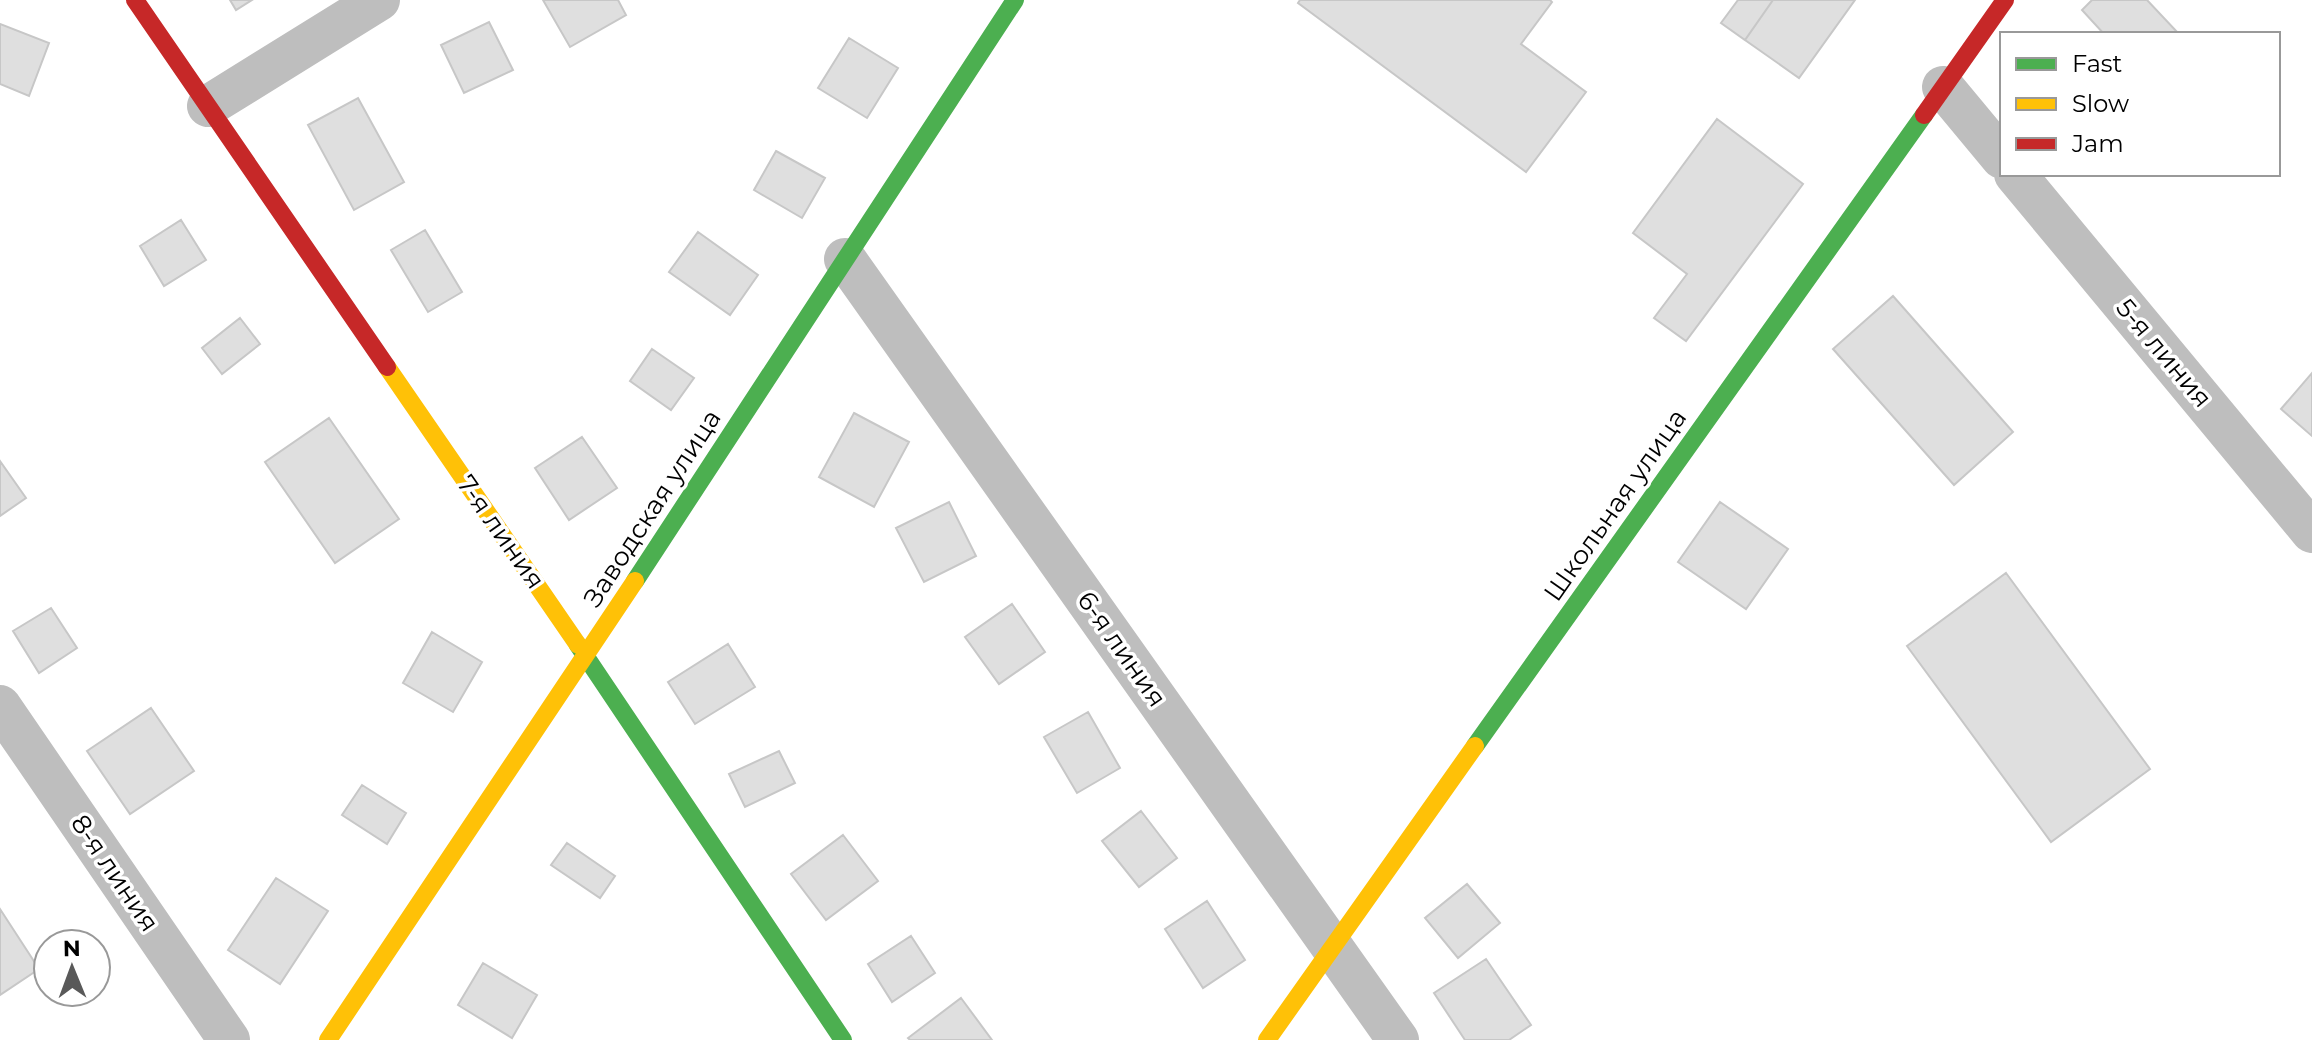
<svg xmlns="http://www.w3.org/2000/svg" width="2312" height="1040" font-family="Montserrat,sans-serif">
  <style>
    .building { fill: #dfdfdf; stroke: #c7c7c7; stroke-width: 2 }
    .lines { fill: none; stroke-linecap: round; stroke-linejoin: round }
    .street { stroke: #bebebe; stroke-width: 42 }
    .fast { stroke: #4caf50; stroke-width: 18 }
    .slow { stroke: #ffc107; stroke-width: 18 }
    .jam { stroke: #c62828; stroke-width: 18 }
    .labels { text-anchor: middle; dominant-baseline: central; stroke-width: 7; stroke-linejoin: round; paint-order: stroke }
    .street-label { font-size: 26px; fill: #000; stroke: #fff }
  </style>
  <rect width="100%" height="100%" fill="#fff"/>
  <path class="building" d="M230 0H252L236 10Z
    M543 0H618L626 15 570 47Z
    M1300 0H1550L1552 2 1521 44 1586 92 1526 172 1298 3Z
    M1738 0H1773L1745 40 1721 23Z
    M1773 0H1855L1799 78 1745 40Z
    M2092 0H2147L2179 34H2104L2082 10Z
    M489 22 513 70 464 93 441 45Z
    M0 24 49 43 29 96 0 84Z
    M849 38 898 68 867 118 818 88Z
    M358 98 404 182 354 210 308 125Z
    M1717 119 1803 184 1686 341 1654 318 1687 274 1633 233Z
    M776 151 825 178 802 218 754 190Z
    M181 220 206 260 164 286 140 246Z
    M425 230 462 292 428 312 391 250Z
    M698 232 758 275 730 315 669 272Z
    M1893 296 2013 432 1954 485 1833 349Z
    M240 318 260 344 222 374 202 348Z
    M652 349 694 378 671 410 630 381Z
    M2312 373V436L2281 409Z
    M854 413 909 442 874 507 819 477Z
    M329 418 399 519 335 563 265 462Z
    M582 437 617 488 569 520 535 468Z
    M0 461 26 498 0 516Z
    M949 502 976 556 924 582 896 528Z
    M1720 502 1788 549 1746 609 1678 562Z
    M2006 573 2150 769 2051 842 1907 646Z
    M1012 604 1045 652 999 684 965 637Z
    M51 608 77 648 39 673 13 631Z
    M432 632 482 662 453 712 403 683Z
    M728 644 755 687 695 724 668 682Z
    M151 708 194 771 130 814 87 751Z
    M1088 712 1120 768 1077 793 1044 737Z
    M779 751 795 783 745 807 729 774Z
    M362 785 406 813 387 844 342 815Z
    M1141 811 1177 858 1139 887 1102 841Z
    M843 835 878 881 826 920 791 874Z
    M567 843 615 876 600 898 551 865Z
    M276 878 328 911 280 984 228 950Z
    M1467 884 1500 923 1458 958 1425 918Z
    M1207 901 1245 960 1203 988 1165 929Z
    M0 909 39 969 0 995Z
    M911 936 935 973 892 1002 868 964Z
    M1486 959 1531 1025 1509 1040H1465L1434 993Z
    M483 963 537 995 512 1038 458 1005Z
    M961 998 992 1040H910L908 1038Z"/>
  <g class="lines">
    <path class="street" d="M1943 87 2002 158
      M208 106 379 0
      M2015 174 2312 532
      M845 259 1398 1040
      M0 706 229 1040"/>
    <path class="fast" d="M635 581 1015 0
      M578 645 843 1040
      M1475 746 1924 115"/>
    <path class="slow" d="M387 367 578 645
      M328 1040 635 581
      M1267 1040 1475 746"/>
    <path class="jam" d="M135 0 387 367
      M1924 115 2005 0"/>
  </g>
  <g class="labels">
    <g class="street-label">
      <text transform="translate(2164 353) rotate(50)">5-я линия</text>
      <text transform="translate(1615 505) rotate(-55)">Школьная улица</text>
      <text transform="translate(652 508) rotate(-57)">Заводская улица</text>
      <text transform="translate(501 532) rotate(55)">7-я линия</text>
      <text transform="translate(1122 649) rotate(55)">6-я линия</text>
      <text transform="translate(115 873) rotate(56)">8-я линия</text>
    </g>
  </g>
  <rect x="2000" y="32" width="280" height="144" fill="#ffffff" stroke="#999999" stroke-width="2"/>
  <rect x="2016" y="58" width="40" height="12" fill="#4caf50" stroke="#999999" stroke-width="2"/>
  <text x="2072" y="72" font-size="24" fill="#000000">Fast</text>
  <rect x="2016" y="98" width="40" height="12" fill="#ffc107" stroke="#999999" stroke-width="2"/>
  <text x="2072" y="112" font-size="24" fill="#000000">Slow</text>
  <rect x="2016" y="138" width="40" height="12" fill="#c62828" stroke="#999999" stroke-width="2"/>
  <text x="2072" y="152" font-size="24" fill="#000000">Jam</text>
  <g transform="translate(72 968) rotate(359)"><circle r="38" fill="#ffffff" stroke="#999999" stroke-width="2"/>
  <path d="M0-6L14 30L0 20L-14 30Z" fill="#595959"/>
  <text y="-12" font-size="22" font-weight="bold" text-anchor="middle" fill="#000000">N</text>
  </g>
</svg>
